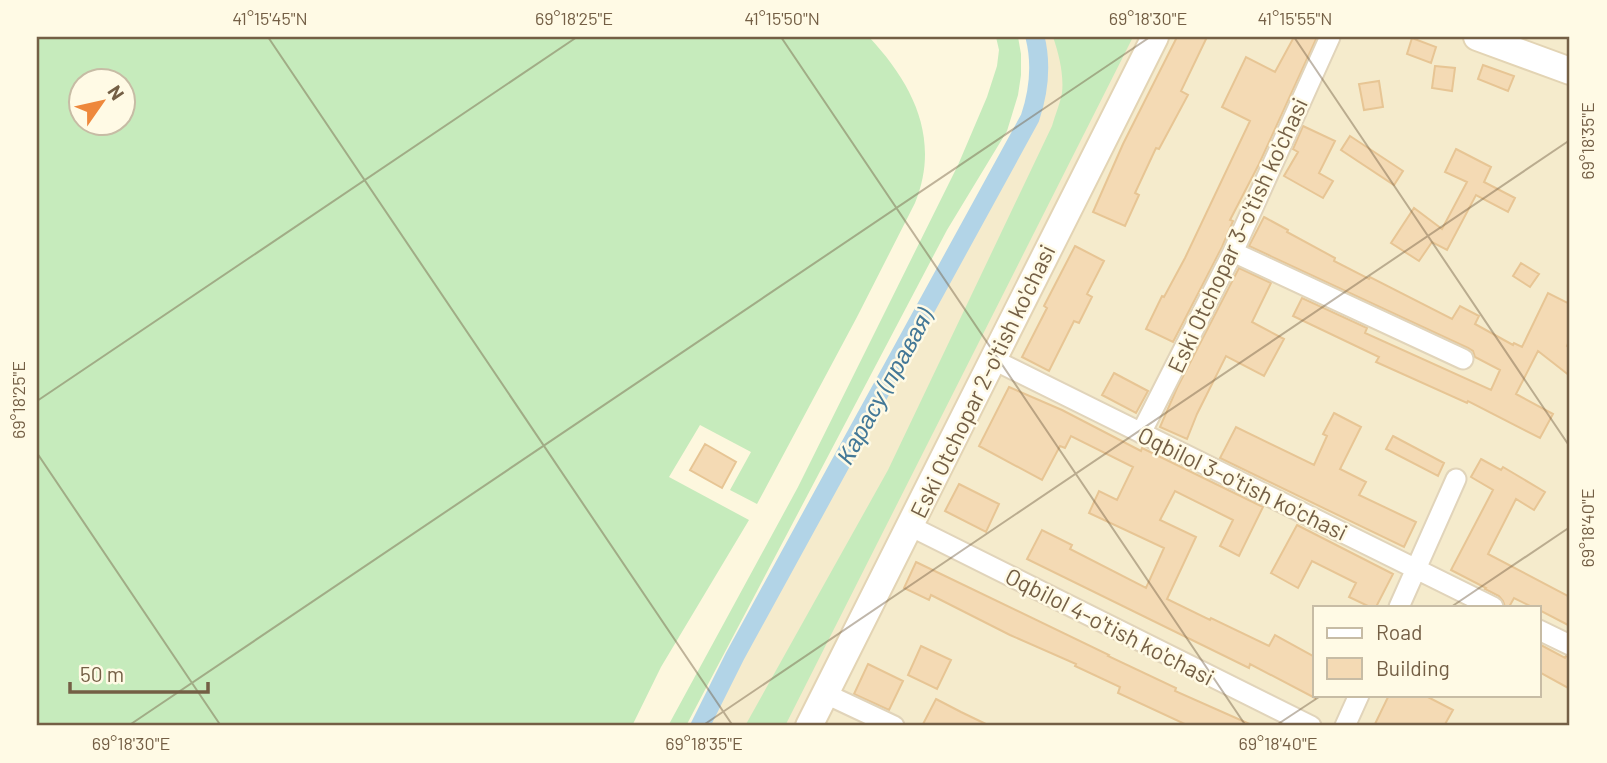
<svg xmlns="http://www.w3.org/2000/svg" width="1607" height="763" font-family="Barlow,sans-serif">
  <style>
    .residential { fill: #f5ebcc; fill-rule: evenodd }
    .grass { fill: #c6ebbc; fill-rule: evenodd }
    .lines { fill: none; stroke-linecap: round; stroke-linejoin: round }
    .canal { stroke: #b2d4e7; stroke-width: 19 }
    .building { fill: #f4dab4; stroke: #e7c594; stroke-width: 2 }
    .street-casing { stroke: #e1d4ba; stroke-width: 23 }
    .secondary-casing { stroke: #e3d4b4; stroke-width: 30 }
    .street { stroke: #fff; stroke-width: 19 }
    .secondary { stroke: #fff; stroke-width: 26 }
    .ticks { fill: none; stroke: #745f45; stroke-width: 2; stroke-opacity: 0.45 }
    .labels { text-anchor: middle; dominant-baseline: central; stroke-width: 5; stroke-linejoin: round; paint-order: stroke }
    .street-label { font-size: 23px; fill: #745f45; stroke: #fffae5 }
    .water-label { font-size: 24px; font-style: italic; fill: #437897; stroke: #fffae5 }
    .neatline { fill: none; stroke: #745f45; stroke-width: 2.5 }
    .ticks-label { font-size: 18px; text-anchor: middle; fill: #745f45 }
  </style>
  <rect width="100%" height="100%" fill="#fdf7de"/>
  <path class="residential" d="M1035 37H1570V726H700L735 656 1030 118 1036 101 1039 81V62ZM1315 607H1539V695H1315Z"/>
  <path class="grass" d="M37 37H869C913 84 941 139 915 203L857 317 757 504 730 490 751 452 700 425 669 477 749 520 661 667 632 726H37ZM80 80H122V122H80Z
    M996 37H1018L1021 54V75L1018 95 1007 131 947 230 686 726H668L798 487 958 165 987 97 997 66 999 50Z
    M1053 37H1133L785 726H745L888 470 1052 126C1055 115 1060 104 1062 93 1064 75 1059 54 1053 37Z"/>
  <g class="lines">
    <path class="canal" d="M700 726 735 656 1030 118C1039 91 1042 65 1035 37"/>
  </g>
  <path class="building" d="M1177 37H1207L1181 91 1188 95 1159 149 1156 148 1135 193 1139 195 1125 226 1093 212 1123 144Z
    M1294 37H1317L1259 164 1230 220 1233 221 1222 247 1173 342 1146 329 1162 296 1164 297 1185 258 1250 121 1222 107 1246 57 1275 72Z
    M1412 38 1436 47 1431 63 1407 54Z
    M1483 65 1514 76 1508 91 1478 79Z
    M1435 66 1455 68 1452 91 1432 88Z
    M1379 81 1383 107 1364 110 1359 84Z
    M1303 126 1335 141 1319 173 1333 181 1323 198 1284 176 1298 152 1293 149Z
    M1350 136 1403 171 1394 185 1341 150Z
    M1456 149 1491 167 1484 182 1515 198 1508 212 1476 195 1447 250 1432 242 1419 261 1391 243 1414 208 1442 229 1467 182 1445 172Z
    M1264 217 1288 230 1287 232 1335 258 1334 261 1369 279 1370 277 1452 319 1460 306 1479 316 1475 324 1513 345 1514 343 1522 347 1548 293 1570 304V338L1567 346 1570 349V376L1538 351 1516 394 1553 414 1540 438 1468 401 1467 403 1376 362 1379 357 1293 316 1302 298 1367 328 1365 333 1491 390 1500 370 1475 357 1473 351 1468 348 1249 246Z
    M1075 246 1104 261 1087 294 1092 297 1079 323 1074 321 1049 371 1022 357 1047 308 1044 306Z
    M1521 263 1539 274 1530 287 1513 276Z
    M1239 268 1271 283 1252 322 1284 339 1264 376 1226 356 1197 414 1187 439 1160 427 1177 388Z
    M1114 373 1148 391 1136 413 1102 395Z
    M1009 387 1062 410 1141 451 1142 448 1263 507 1239 556 1220 546 1233 520 1175 491 1160 520 1196 537 1167 599 1210 620 1211 618 1269 646 1275 635 1315 657V698L1250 664 1249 668 1027 559 1042 530 1072 545 1070 549 1146 588 1164 548 1089 513 1099 491 1117 500 1133 467 1071 436 1065 448 1060 446 1042 480 979 446Z
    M1334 413 1361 427 1340 469 1366 482 1359 495 1416 522 1404 547 1220 458 1236 427 1314 465 1327 436 1323 434Z
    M1393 436 1444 463 1438 476 1386 449Z
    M705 444 736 462 722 488 690 470Z
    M1481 459 1501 470 1503 467 1545 492 1534 510 1516 499 1488 554 1570 597V626L1539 610V607H1532L1514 598 1509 607H1505L1503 601 1499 596 1485 589 1486 588 1451 570 1493 490 1471 477Z
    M959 484 999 504 986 532 945 511Z
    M1297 525 1393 574 1376 607H1370L1349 597 1356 583 1312 561 1298 588 1271 573Z
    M916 562 1109 655 1108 656 1176 688 1175 691 1254 726H1189L1118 693 1120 687 1075 666 1076 664 1010 635 931 595 929 600 904 588Z
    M1539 644 1565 658 1566 656 1570 657V689L1539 672Z
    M921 646 951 660 937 689 908 675Z
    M868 664 903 681 889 710 854 694Z
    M1389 695H1424L1453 710 1444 726H1374Z
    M936 699 961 712 990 726H922Z"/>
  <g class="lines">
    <g class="street-casing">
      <path id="street" d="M1233 252 1463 359
        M992 359 1493 607
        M1141 433 1233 252 1330 37
        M910 526 1311 726
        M1399 607 1456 479
        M1539 630 1570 645
        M826 694 894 726
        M1345 726 1359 695"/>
    </g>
    <g class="secondary-casing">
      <path id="secondary" d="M1477 37 1570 71
        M809 726 1155 37"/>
    </g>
    <use href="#street" class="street"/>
    <use href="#secondary" class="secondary"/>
  </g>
  <path class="ticks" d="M268 37 733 726M781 37 1246 726M1294 37 1570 447M37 401 577 37M37 453 221 726M1451 607 1570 527M128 726 1150 37M702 726 1570 140M1275 726 1322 695"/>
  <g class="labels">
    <g class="street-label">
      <text transform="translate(1237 235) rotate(-65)">Eski Otchopar 3-o'tish ko'chasi</text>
      <text transform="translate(982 381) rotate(-64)">Eski Otchopar 2-o'tish ko'chasi</text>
      <text transform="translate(1243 483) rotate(26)">Oqbilol 3-o'tish ko'chasi</text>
      <text transform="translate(1110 626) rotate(27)">Oqbilol 4-o'tish ko'chasi</text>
    </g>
    <g class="water-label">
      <text transform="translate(884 386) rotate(-61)">Карасу (правая)</text>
    </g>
  </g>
  <rect width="1607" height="763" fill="none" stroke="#fffae5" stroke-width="77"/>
  <rect x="1313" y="606" width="228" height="91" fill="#fffae5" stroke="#c7bca5" stroke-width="2"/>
  <rect x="1327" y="628" width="35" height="10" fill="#ffffff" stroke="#c7bca5" stroke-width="2"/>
  <text x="1376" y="640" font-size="21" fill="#745f45">Road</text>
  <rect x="1327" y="658" width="35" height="21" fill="#f4dab4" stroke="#c7bca5" stroke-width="2"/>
  <text x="1376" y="676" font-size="21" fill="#745f45">Building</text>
  <g transform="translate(102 102) rotate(56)"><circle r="33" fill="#fffae5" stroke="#c7bca5" stroke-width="2"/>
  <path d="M0-5L12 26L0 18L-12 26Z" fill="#ee883c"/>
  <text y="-10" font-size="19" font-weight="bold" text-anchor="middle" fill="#745f45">N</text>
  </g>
  <path d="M70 682v10h138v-10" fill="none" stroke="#745f45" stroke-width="3.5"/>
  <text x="80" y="682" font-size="21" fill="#745f45" stroke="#fffae5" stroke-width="5" paint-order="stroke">50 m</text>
  <rect x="38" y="38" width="1530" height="686" class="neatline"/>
  <g class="ticks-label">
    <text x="270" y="25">41°15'45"N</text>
    <text x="574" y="25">69°18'25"E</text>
    <text x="782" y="25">41°15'50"N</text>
    <text x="1148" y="25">69°18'30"E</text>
    <text x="1295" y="25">41°15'55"N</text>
    <text transform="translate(1588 141) rotate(-90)" y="6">69°18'35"E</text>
    <text transform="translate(19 400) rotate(-90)" y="6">69°18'25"E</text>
    <text transform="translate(1588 528) rotate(-90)" y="6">69°18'40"E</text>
    <text x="131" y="750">69°18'30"E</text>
    <text x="704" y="750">69°18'35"E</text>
    <text x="1278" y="750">69°18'40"E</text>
  </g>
</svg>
